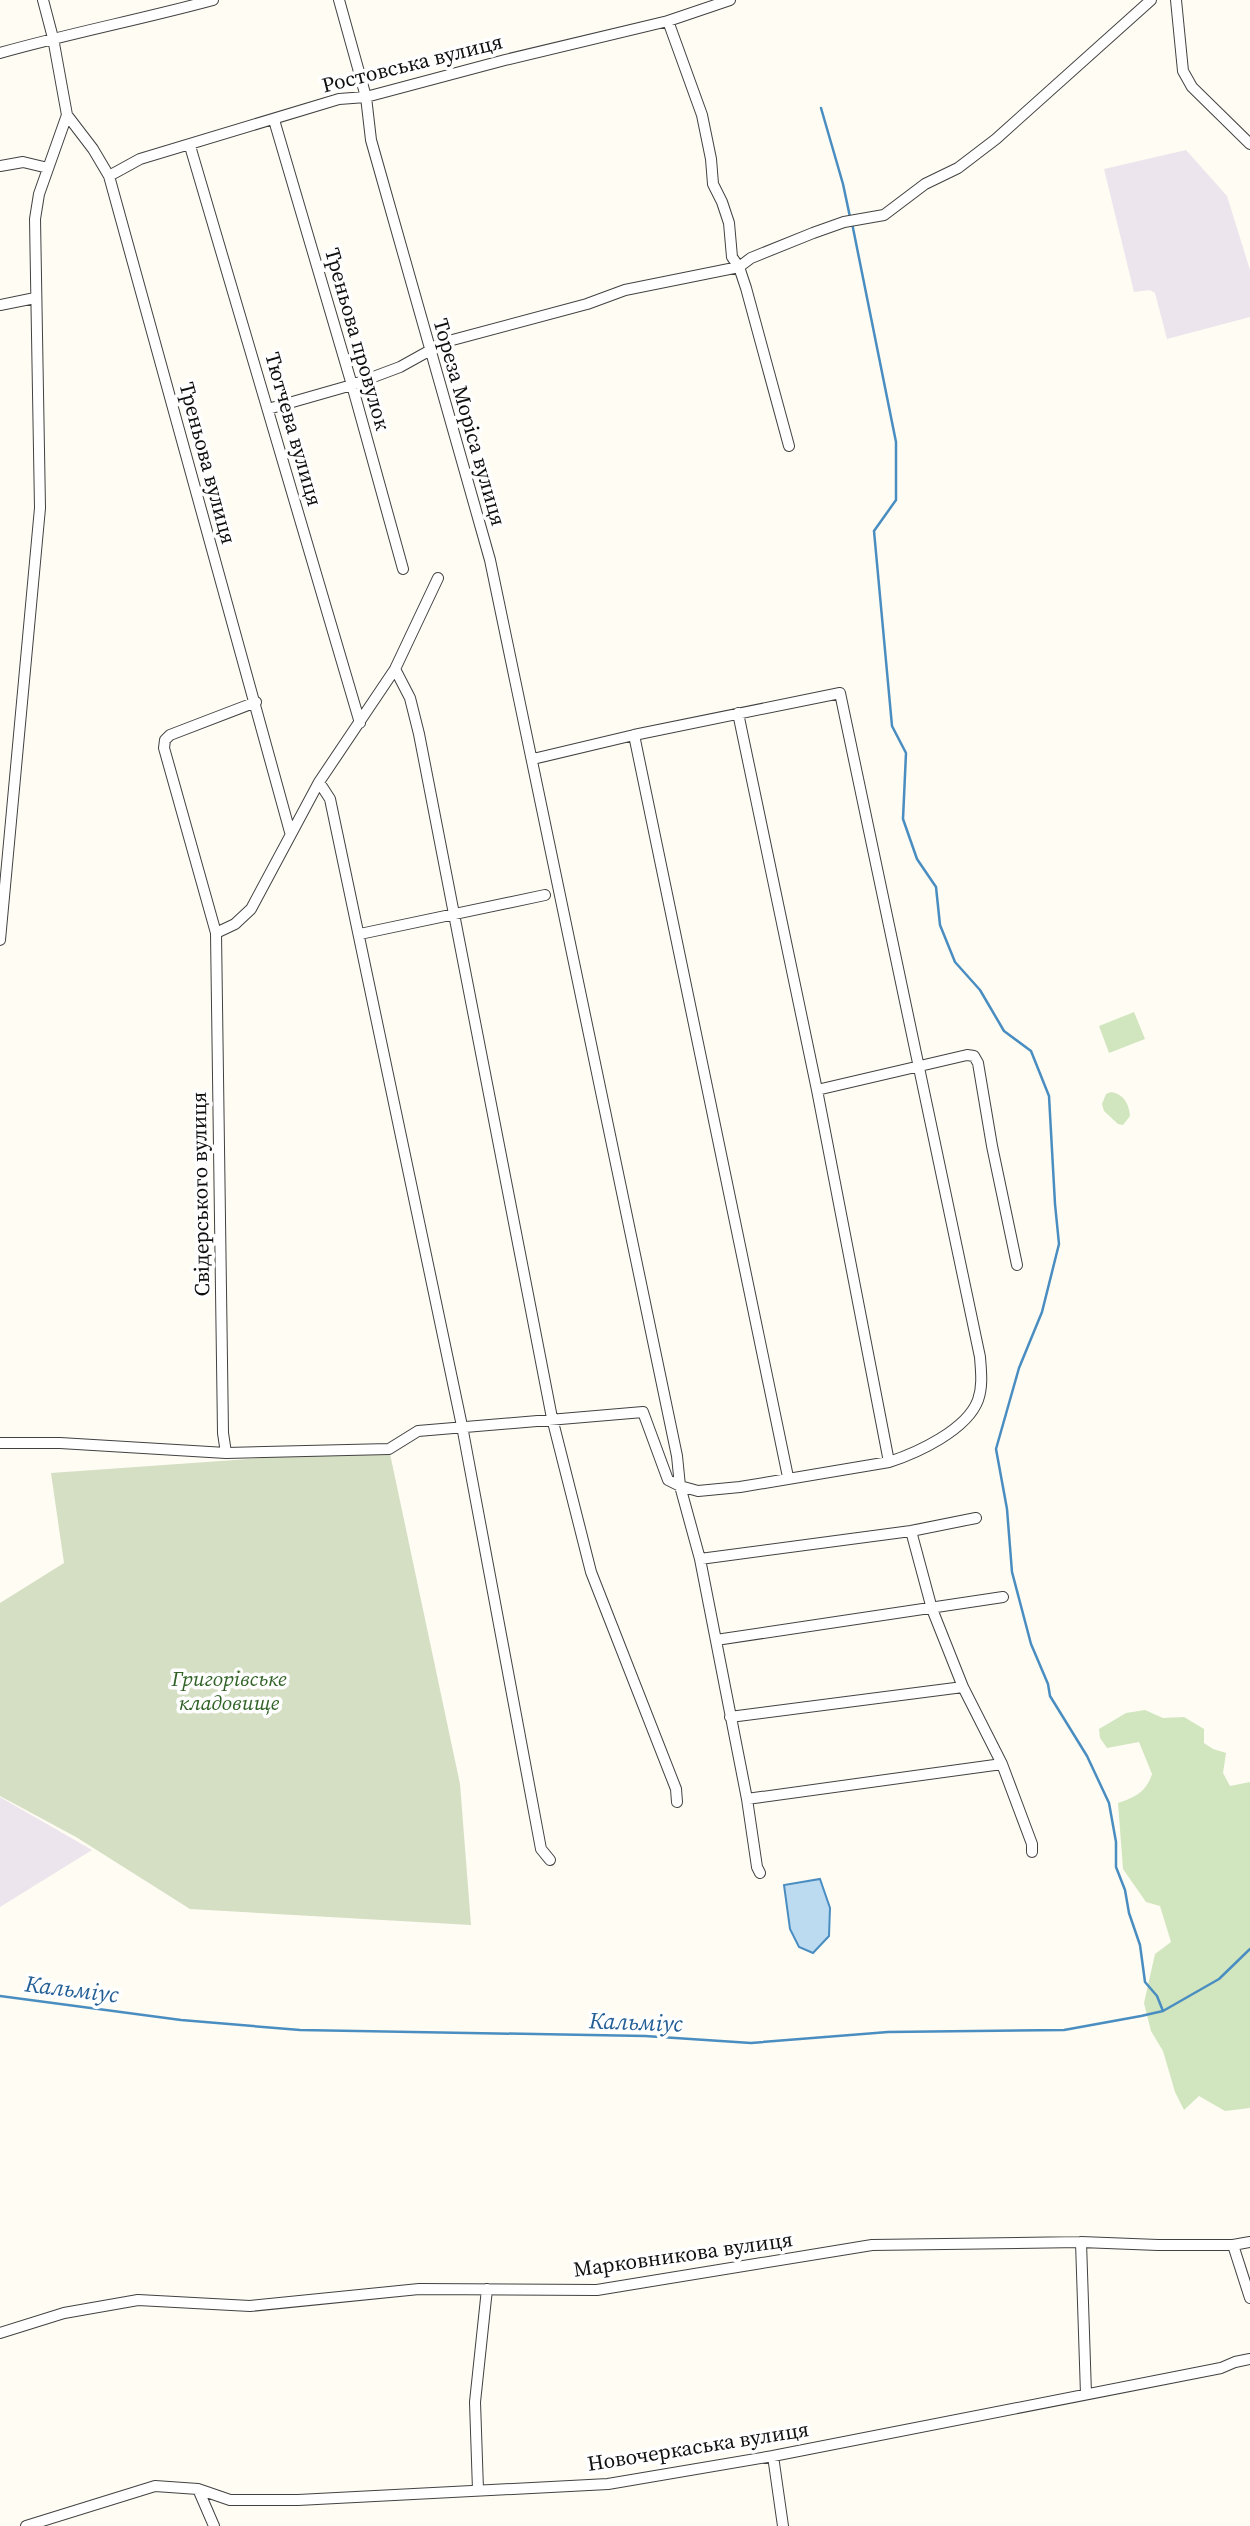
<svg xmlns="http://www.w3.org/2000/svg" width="1250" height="2526" font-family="'Source Serif 4',serif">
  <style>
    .industrial { fill: #ece5ed }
    .green { fill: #d1e6bf }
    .cemetery { fill: #d5dfc4 }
    .water { fill: #bcdbf1; stroke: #498dc1; stroke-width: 2 }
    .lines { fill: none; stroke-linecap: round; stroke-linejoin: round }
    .stream { stroke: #498dc1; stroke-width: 2.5 }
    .minor-casing { stroke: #424242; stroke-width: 12 }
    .minor { stroke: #fff; stroke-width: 10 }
    .labels { text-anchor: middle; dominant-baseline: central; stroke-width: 7; stroke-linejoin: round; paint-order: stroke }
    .street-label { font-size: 21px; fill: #0f0f0f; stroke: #fff }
    .park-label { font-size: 21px; font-style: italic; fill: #2f6225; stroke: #fff }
    .water-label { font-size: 23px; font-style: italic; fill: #235f96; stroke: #fff }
  </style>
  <rect width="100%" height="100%" fill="#fefcf3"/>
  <path class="industrial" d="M1186 150 1227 196 1250 270V317L1167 339 1155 293 1150 290 1134 292 1104 169Z
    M0 1797 92 1850 0 1907Z"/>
  <path class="green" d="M1134 1012 1145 1039 1109 1053 1099 1026Z
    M1111 1092C1124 1094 1129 1104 1130 1116L1123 1125 1118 1124 1104 1111 1102 1104 1106 1094Z
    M1145 1710 1163 1718 1184 1717 1204 1729V1743L1213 1749 1226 1753 1223 1773 1230 1786 1250 1782V2108L1225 2111 1199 2096 1184 2110 1175 2092 1163 2051 1151 2031 1144 2003 1155 1954 1171 1942 1160 1906 1146 1902 1123 1869 1118 1803C1136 1797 1146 1792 1152 1774L1139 1742 1107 1748 1100 1738 1099 1729 1126 1713Z"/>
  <path class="cemetery" d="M389 1449 460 1784 471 1925 190 1909 76 1837 0 1796V1603L64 1563 51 1473Z"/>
  <path class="water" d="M820 1879 830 1908 829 1936 813 1953 799 1947 790 1929 784 1885Z"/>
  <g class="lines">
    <path class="stream" d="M821 108 843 184 850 217
      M852 223 896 442V500L874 531 892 726 906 753 903 819 917 859 936 887 940 925 955 962 980 990 1004 1031 1031 1051 1049 1096 1055 1204 1059 1244 1042 1312 1019 1368 996 1449 1007 1509 1012 1572 1031 1644 1048 1684 1050 1696 1087 1756 1109 1803 1116 1842V1867L1125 1890 1129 1913 1140 1945 1145 1982 1157 1996 1163 2011
      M0 1996 181 2020 300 2030 645 2036 751 2043 888 2032 1064 2030 1141 2016 1163 2011 1219 1979 1250 1949"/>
    <g class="minor-casing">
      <path id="minor" d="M339 0 366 97 371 140 490 560 677 1456 680 1486 700 1559 747 1799 757 1867 760 1873
        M1176 0 1183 71 1192 87 1250 144
        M668 21 702 115 711 159 713 184 722 202 729 223 732 257 739 267 746 288 789 446
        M0 53C71 33 143 19 213 0
        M67 115 93 149 109 176 290 832
        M274 120 352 385 403 569
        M190 146 360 723
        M0 166 23 162 48 168
        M109 176 140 159 339 99 366 97 505 60 668 21 730 0
        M0 305 35 298
        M268 409 352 385 400 367 445 342 587 304 625 290 739 267 751 258 813 233 844 222 884 215 925 184 958 168 996 139 1151 0
        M395 669 410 698 419 734 552 1418 591 1572 676 1789 677 1802
        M738 713 817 1090 889 1462
        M634 735 788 1477
        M319 782 330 799 462 1426 541 1849 550 1860
        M216 933 235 924 251 909 319 782 395 669 438 578
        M360 934 545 895
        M0 940 40 508 35 219 39 194 67 115 53 38 43 0
        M817 1090 967 1055 974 1056 978 1063 992 1146 1017 1265
        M0 1443H60L226 1453 389 1449 418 1431 643 1412 668 1480 680 1486 698 1491 740 1487 889 1462C917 1453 967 1430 978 1400 983 1386 981 1371 980 1357L840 693 634 735 533 759
        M226 1453 223 1433 216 933 164 748 165 740 170 735 256 702
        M911 1531 932 1609 963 1687 1002 1764 1032 1844V1852
        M700 1559 911 1531 976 1518
        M716 1640 1003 1597
        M730 1717 963 1687
        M747 1799 1002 1764
        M1081 2242 1086 2394
        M1233 2245 1250 2298
        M0 2333 64 2313 138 2300 250 2306 419 2289 597 2290 872 2245 1081 2242 1158 2245H1233L1250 2242
        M773 2456 783 2526
        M198 2489 214 2526
        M478 2490 475 2402 487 2289
        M26 2526 155 2486 198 2489 230 2500H298L608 2484 773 2456 1221 2368 1235 2362 1250 2359"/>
    </g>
    <use href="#minor" class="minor"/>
  </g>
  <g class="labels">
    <g class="street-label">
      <text transform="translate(412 63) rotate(-14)">Ростовська вулиця</text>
      <text transform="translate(358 339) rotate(74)">Треньова провулок</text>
      <text transform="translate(470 422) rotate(74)">Тореза Моріса вулиця</text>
      <text transform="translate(294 429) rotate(74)">Тютчева вулиця</text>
      <text transform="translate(208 463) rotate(75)">Треньова вулиця</text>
      <text transform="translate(200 1194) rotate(-91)">Свiдерського вулиця</text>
      <text transform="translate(683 2254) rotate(-8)">Марковникова вулиця</text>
      <text transform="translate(698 2446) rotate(-9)">Новочеркаська вулиця</text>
    </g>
    <g class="park-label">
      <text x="229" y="1678">Григорівське<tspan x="229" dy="24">кладовище</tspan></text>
    </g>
    <g class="water-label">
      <text transform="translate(72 1989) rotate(7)">Кальміус</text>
      <text transform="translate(636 2022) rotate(2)">Кальміус</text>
    </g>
  </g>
</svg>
